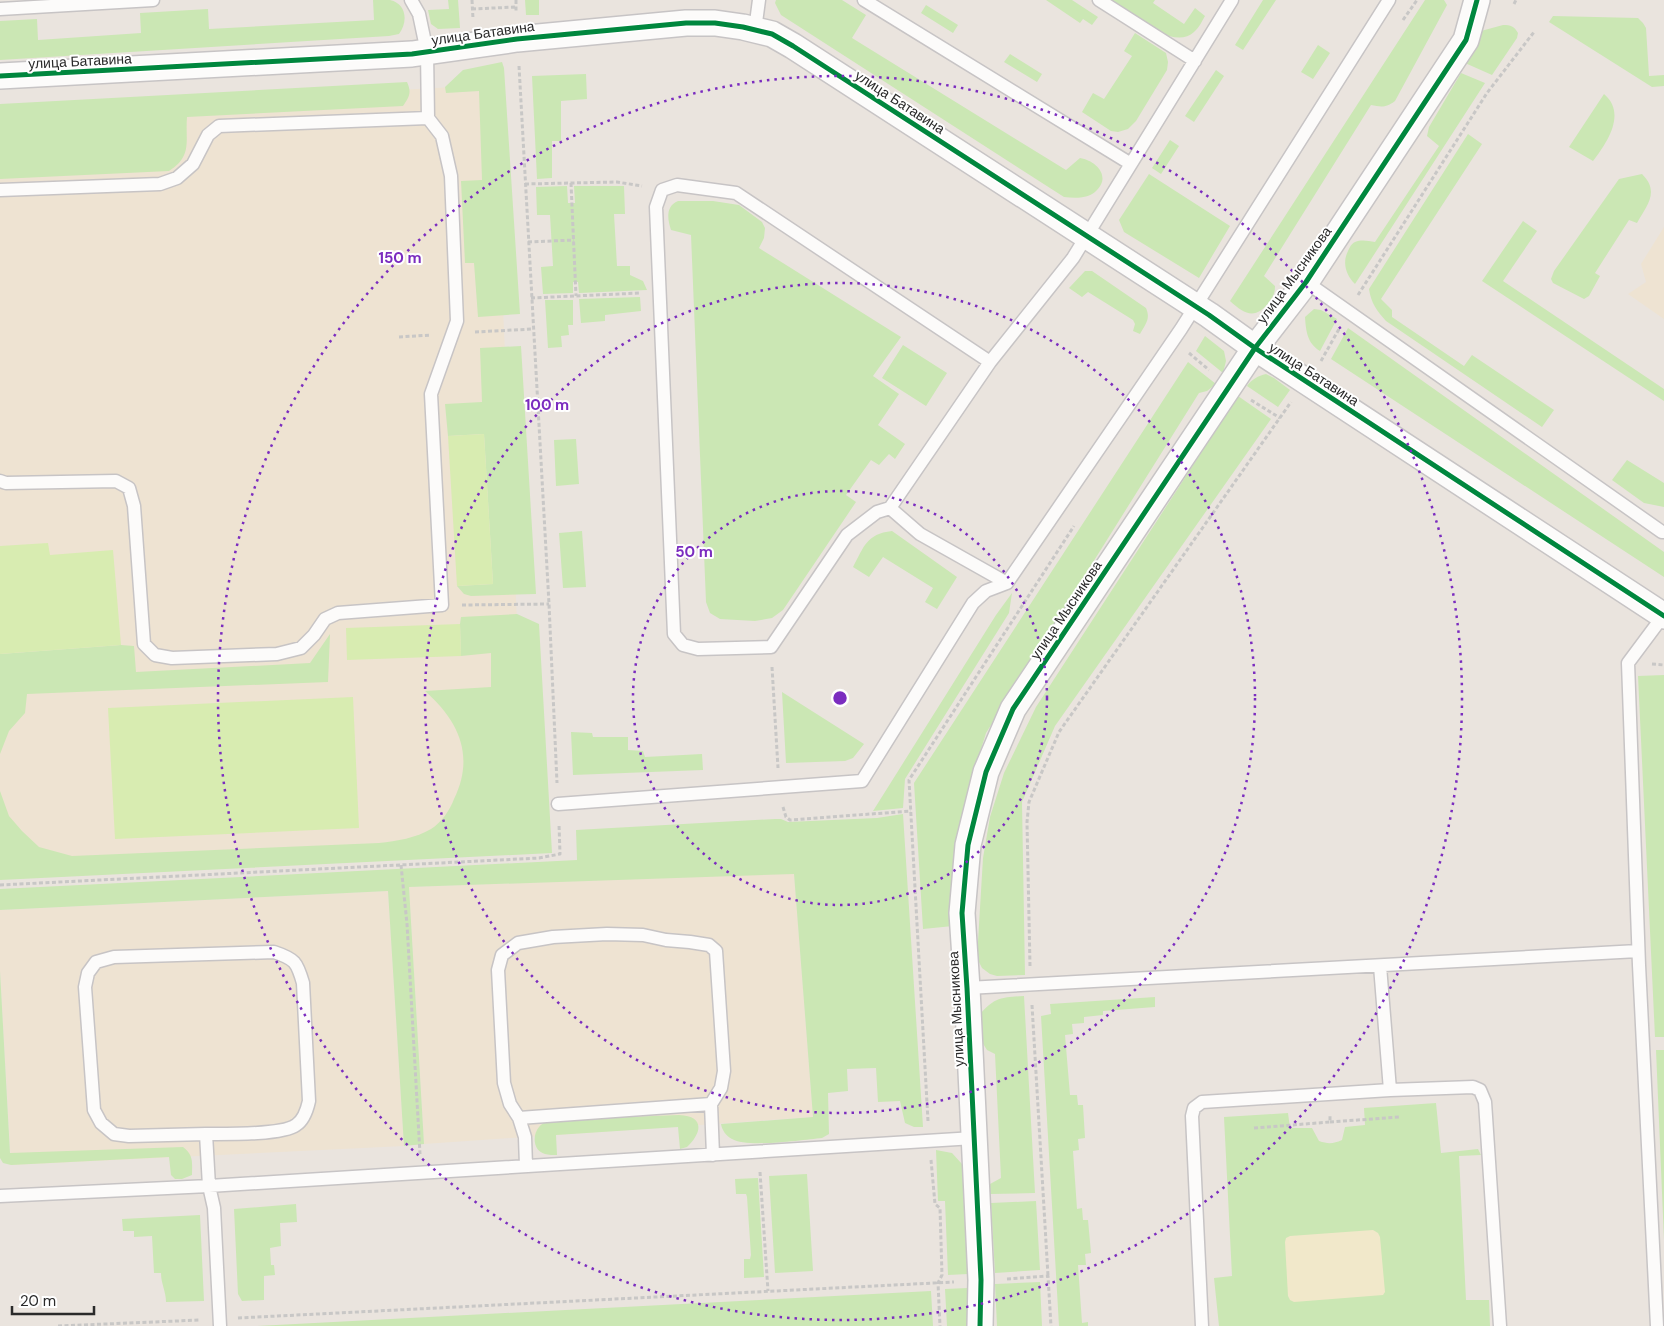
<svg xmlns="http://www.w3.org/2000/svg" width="1664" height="1326" font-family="'DM Sans',sans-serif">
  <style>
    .education { fill: #eee3d2 }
    .green { fill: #cbe7b4 }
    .sand { fill: #f1e8ca }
    .pitch { fill: #d8ecb1 }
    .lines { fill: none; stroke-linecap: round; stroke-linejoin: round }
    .service-casing { stroke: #c7c4c5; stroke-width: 15 }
    .minor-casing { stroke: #c7c4c5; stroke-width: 28 }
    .path { stroke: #c8c7c6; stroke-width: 3; stroke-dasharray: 4 2.5; stroke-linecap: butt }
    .service { stroke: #fcfbfa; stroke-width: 12 }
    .minor { stroke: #fcfbfa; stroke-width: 25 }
    .cycleway-casing { stroke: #fff; stroke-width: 8 }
    .cycleway { stroke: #00873e; stroke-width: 5 }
    .ring { fill: none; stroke: #7b2cbf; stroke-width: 2.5; stroke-dasharray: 2.5 5 }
    .labels { text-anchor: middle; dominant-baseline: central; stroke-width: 4; stroke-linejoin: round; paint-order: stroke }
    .street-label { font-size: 14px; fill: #2a2a2a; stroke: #fff }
    .centre { fill: #7b2cbf; stroke: #fff; stroke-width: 2.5 }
    .ring-label { font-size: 15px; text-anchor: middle; font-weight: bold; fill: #7b2cbf; stroke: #fff; stroke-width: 4; stroke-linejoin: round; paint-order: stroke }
  </style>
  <rect width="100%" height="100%" fill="#eae4de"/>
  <path class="education" d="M493 85 527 846 0 874V111Z
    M1664 227V319L1628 294 1646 282 1641 264Z
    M794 873 813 1117 424 1144 409 887Z
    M388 891 404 1146 11 1165 0 971V910Z"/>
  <path class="green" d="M373 0C379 0 385 0 390 0 407 4 408 22 399 34L389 36 0 60V21L37 19 38 40 141 33 140 13 208 9 209 29 374 20Z
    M448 0H458L460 28 438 29 431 24 428 10 449 9Z
    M525 0H539V15H526Z
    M776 0H842L866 15 852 38 1066 170 1080 158C1097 161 1112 177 1095 192 1087 199 1074 198 1064 197L781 15 775 3Z
    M1046 0H1072L1098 17 1092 25 1083 19 1080 23Z
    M1108 0H1155L1153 3 1184 24 1195 8 1205 16C1202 21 1199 28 1194 32 1173 52 1126 12 1108 0Z
    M1263 0H1276L1243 50 1235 45Z
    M1425 0H1444L1447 5 1395 101C1386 108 1381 107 1371 105L1264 276 1275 286C1275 292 1274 295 1270 301 1256 320 1245 315 1230 301Z
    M926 5 958 25 953 33 921 13Z
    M1553 16 1638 18 1643 23 1646 28 1649 76 1664 75V86L1652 87 1549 22Z
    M1503 25C1511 25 1514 26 1518 33L1517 38 1492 75 1465 63 1481 31Z
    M1135 33 1166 53 1168 62 1167 70 1136 121 1128 129 1118 132 1111 131 1082 112 1093 93 1104 99 1132 56 1124 51Z
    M1318 45 1330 53 1313 79 1301 72Z
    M1010 54 1042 74 1037 82 1004 62Z
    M502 62 504 68 520 314 478 317 474 263H465L461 181 482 180 479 91 446 93 445 87 463 70Z
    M1216 70 1224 76 1194 122 1185 116Z
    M1461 73 1485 83 1355 284C1346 275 1342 263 1348 251 1350 247 1351 244 1355 242 1362 239 1368 241 1375 242L1439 146 1427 136 1429 127Z
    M586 74 587 99 561 101V141H552V178L537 179 532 76Z
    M407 82C412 93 409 97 403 106L187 117C185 141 193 156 169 171L0 179V104Z
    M1604 94C1627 113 1607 143 1593 161L1569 147Z
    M1468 134 1482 144 1381 299 1392 310V317L1464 366 1472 355 1554 410 1542 427 1386 321C1377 311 1371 303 1369 289Z
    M1170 140 1179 146 1161 174 1152 168Z
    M1149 174 1230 226 1199 278 1124 232 1119 220Z
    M1642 174C1660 192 1647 205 1637 223L1629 220 1595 273 1600 276 1589 296 1584 299 1553 283 1551 279 1554 271 1619 179Z
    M567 186 568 203H575L574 186H624L625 214H614L617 266H630V275L643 281 647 290 579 293 578 282H573V293L543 294 541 267 553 266 550 215H537L536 187Z
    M678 201H713L739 205 762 222 765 228 764 238 759 248 901 337 873 376 899 394 878 425 905 444 895 459 889 454 879 465 871 460 846 495 856 502 783 610 772 618 755 621 720 619 710 613 706 602 691 235 671 230C667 218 666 206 678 201Z
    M1523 221 1537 231 1503 281 1664 389V401L1482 281Z
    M1085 271H1092L1146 308C1151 319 1145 325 1140 334L1133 331 1135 324 1133 320 1088 292 1082 297 1069 288Z
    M640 297 641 311 605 315V321L581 323 579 299Z
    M545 300H573V325H568L569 335 561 336 562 347 548 348Z
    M1314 309 1321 310 1337 319 1320 351C1307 343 1306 331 1305 317Z
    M1348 328 1664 552V577L1331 359Z
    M1205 336 1224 351 1226 361 1223 373 1196 351Z
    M903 345 947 373 926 406 882 378Z
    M521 346 536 594 471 596 464 594 457 586 493 584 484 434 448 436 445 404 482 402 480 348Z
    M1188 362 1216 384 1207 391 1199 393 986 733 968 791 955 849 953 926 923 929 914 783Z
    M1266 374 1274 378 1290 390 1278 407 1247 386C1252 379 1258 376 1266 374Z
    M1238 396 1271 419 1055 726 1022 802 1025 975 997 976 990 974 982 968 977 958 983 858 990 817 1004 773 1036 707Z
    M576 439 579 484 556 486 554 440Z
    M1627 460 1664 483V507L1644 503 1612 480Z
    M582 531 586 587 563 588 559 533Z
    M892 531 957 577 937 609 925 602 933 588 883 557 869 577 853 567C864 547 866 534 892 531Z
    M1012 593 1009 613 905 779 903 808 873 811 996 615Z
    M517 614 539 624 552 853 0 880V791L9 816 22 831 39 847 72 856 379 843C397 841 416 838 431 829 441 823 450 810 454 799 475 756 459 721 425 691L491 687V653L461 656 460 624 461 617Z
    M330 634 328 682 27 694 25 713 9 731 0 754V654L121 645 134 646 136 672 310 663Z
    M1664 675V1037H1655L1638 676Z
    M782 692 864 744 853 758 845 761 786 763Z
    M571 732 592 733 593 737H628V750L643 751 645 757 702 754 703 770 573 775Z
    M903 814 923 1127H914L905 1123 900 1101 878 1102 876 1068 847 1069 848 1091 828 1093 829 1134 822 1138C802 1140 747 1148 732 1139 726 1136 722 1130 721 1124L813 1117 794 874 409 887 424 1144 404 1146 388 891 0 910V889L577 860 576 830 775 819H781L788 822 877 818Z
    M0 971 10 1153 183 1147C194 1155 192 1163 192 1175L182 1179H175L171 1175 169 1157 11 1165 3 1163 0 1158Z
    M1024 996 1035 1193 990 1194V1184L1001 1178 995 1054 987 1050 982 1042 981 1013C995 997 1004 997 1024 996Z
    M1155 997V1007L1103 1011V1015L1084 1017V1023L1072 1024 1073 1034 1065 1035 1070 1095H1077L1078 1105H1083L1085 1138 1078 1139 1079 1150 1073 1151 1077 1209 1082 1208 1083 1220H1088L1091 1253 1085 1254 1086 1265H1078L1082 1323 1088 1322V1326H1059L1041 1016 1051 1014 1050 1004Z
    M1656 1050H1664V1240Z
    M1436 1103 1441 1153 1478 1149 1481 1155 1459 1156 1466 1300H1489L1490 1326H1219L1214 1278 1232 1276 1224 1117 1288 1113 1290 1128H1312L1319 1141C1328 1144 1333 1144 1342 1140L1345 1127 1365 1125 1364 1108Z
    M679 1115C705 1116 702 1133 687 1147L680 1149 678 1127 556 1135 557 1155C554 1155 548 1155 545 1154 533 1151 532 1135 539 1127 541 1124 545 1122 549 1120Z
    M936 1150 952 1153 962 1164 968 1274 948 1275 945 1201H938Z
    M807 1174 813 1271 775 1273 769 1176Z
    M758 1178 764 1277 744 1278V1259H750L751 1255 747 1197 746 1194H736L735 1179Z
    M1036 1201 1040 1270 995 1273 991 1203Z
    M296 1204 297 1222 280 1223 281 1246 270 1248 271 1265H274L275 1275 264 1276V1300L242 1301 238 1294 234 1209Z
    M200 1215 204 1301 166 1302C166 1291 161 1284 161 1273H154L152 1236 134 1237V1231H123L122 1219Z
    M1040 1282 1042 1326H997L995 1284Z
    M968 1288 969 1326H947L945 1289Z
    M931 1291 933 1326H257Z"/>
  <path class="sand" d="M1373 1230 1378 1233 1380 1237 1385 1292 1383 1295 1294 1302 1290 1300 1288 1296 1285 1242 1286 1238 1290 1236Z"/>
  <path class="pitch" d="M484 434 493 584 457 586 448 436Z
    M48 543 50 555 113 550 121 645 0 654V546Z
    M460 624 461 656 347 660 346 628Z
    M353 697 359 828 115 839 108 708Z"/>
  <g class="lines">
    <g class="service-casing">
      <path id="service" d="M864 0 1131 164
        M1099 0 1195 61
        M0 9 153 0
        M755 30 759 0
        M0 190 160 184 177 178 193 164 208 135 219 126 428 118
        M1306 282 1662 532H1664
        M0 481 6 483 116 481 129 488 134 506 144 644 155 655 172 658 277 654 301 648 314 635 325 619 338 613 442 605 431 394 457 321 451 176 442 136 428 118 427 52 419 14 411 0
        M890 508 877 512 847 535 771 647 698 649 683 645 674 634 656 207 662 190 677 185 736 193 990 362
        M1007 583 920 534 890 508 990 362 1073 258 1232 0
        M558 804 862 781 973 603 986 591 1007 583 1181 329 1389 0
        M1380 966 1390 1090 1473 1087 1480 1090 1485 1102 1500 1326
        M967 988 1638 951
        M519 1118 711 1104
        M206 1134 129 1136 114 1134 101 1123 94 1110 85 987 88 973 96 962 114 957 274 952C295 959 297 962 303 983L309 1101C307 1110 304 1120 296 1125 283 1135 225 1134 206 1134L209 1186 214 1208 220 1326
        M526 1166 525 1137 519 1118 510 1104 504 1083 498 970 502 955 518 943 553 937 607 934 643 935 666 940 690 942 709 945 716 951 724 1071 721 1088 711 1104 713 1155
        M0 1196 209 1186 974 1138
        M1202 1326 1192 1116 1194 1108 1202 1102 1390 1090
        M1657 1326 1639 965 1628 663 1663 616"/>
    </g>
    <g class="minor-casing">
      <path id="minor" d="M0 76 412 54 517 39 686 23H715L743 27 772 34 793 46 1209 315 1255 348 1664 616
        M980 1326 981 1280 967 988 962 913 968 845 986 772 1013 709 1255 348 1306 282 1466 40 1477 0"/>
    </g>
    <path class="path" d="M472 0 473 19
      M516 0V12
      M1514 4 1516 0
      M472 9 516 7
      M1403 20 1417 0
      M519 66 549 604 557 783
      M571 183 576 296
      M525 184 617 182 642 186
      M528 242 574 240
      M1358 295 1487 93 1534 32
      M531 298 640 293
      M475 332 533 329
      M399 337 431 335
      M1189 353 1209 370
      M1321 361 1339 329
      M1251 400 1280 418
      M462 605 549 604
      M1652 664 1664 665
      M772 667 778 768
      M783 807 786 817 790 820 911 811
      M401 865 407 924 420 1154
      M0 885 539 858 560 854 559 824
      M1030 966 1027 822 1029 802 1059 732 1291 402
      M1032 1005 1048 1276
      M928 1121 909 780 1074 526
      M1330 1122 1400 1117
      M1254 1128 1330 1122V1114
      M931 1160 935 1204 940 1208 942 1275 938 1283 940 1326
      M760 1172 768 1291
      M1007 1279 1048 1276 1051 1326
      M238 1318 954 1282
      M58 1326 200 1320"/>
    <use href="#service" class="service"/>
    <use href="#minor" class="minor"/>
    <g class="cycleway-casing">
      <path id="cycleway" d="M0 76 412 54 517 39 686 23H715L743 27 772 34 793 46 1209 315 1255 348 1664 616
        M980 1326 981 1280 967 988 962 913 968 845 986 772 1013 709 1255 348 1306 282 1466 40 1477 0"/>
    </g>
    <use href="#cycleway" class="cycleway"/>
  </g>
  <g class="ring">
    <circle cx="840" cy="698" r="207"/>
    <circle cx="840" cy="698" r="415"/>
    <circle cx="840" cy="698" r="622"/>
  </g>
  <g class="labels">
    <g class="street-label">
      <text transform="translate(483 33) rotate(-8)">улица Батавина</text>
      <text transform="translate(80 61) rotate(-3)">улица Батавина</text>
      <text transform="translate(900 102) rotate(33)">улица Батавина</text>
      <text transform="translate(1294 275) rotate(-54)">улица Мысникова</text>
      <text transform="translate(1314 374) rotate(33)">улица Батавина</text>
      <text transform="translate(1066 610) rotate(-56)">улица Мысникова</text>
      <text transform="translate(956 1009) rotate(-93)">улица Мысникова</text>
    </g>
  </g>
  <circle cx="840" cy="698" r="8" class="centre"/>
  <g class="ring-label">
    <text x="400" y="263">150 m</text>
    <text x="547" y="410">100 m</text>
    <text x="694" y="557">50 m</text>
  </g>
  <path d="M12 1306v8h82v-8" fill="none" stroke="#2a2a2a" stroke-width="2.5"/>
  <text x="20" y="1306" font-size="15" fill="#2a2a2a" stroke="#ffffff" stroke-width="4" paint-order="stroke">20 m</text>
</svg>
